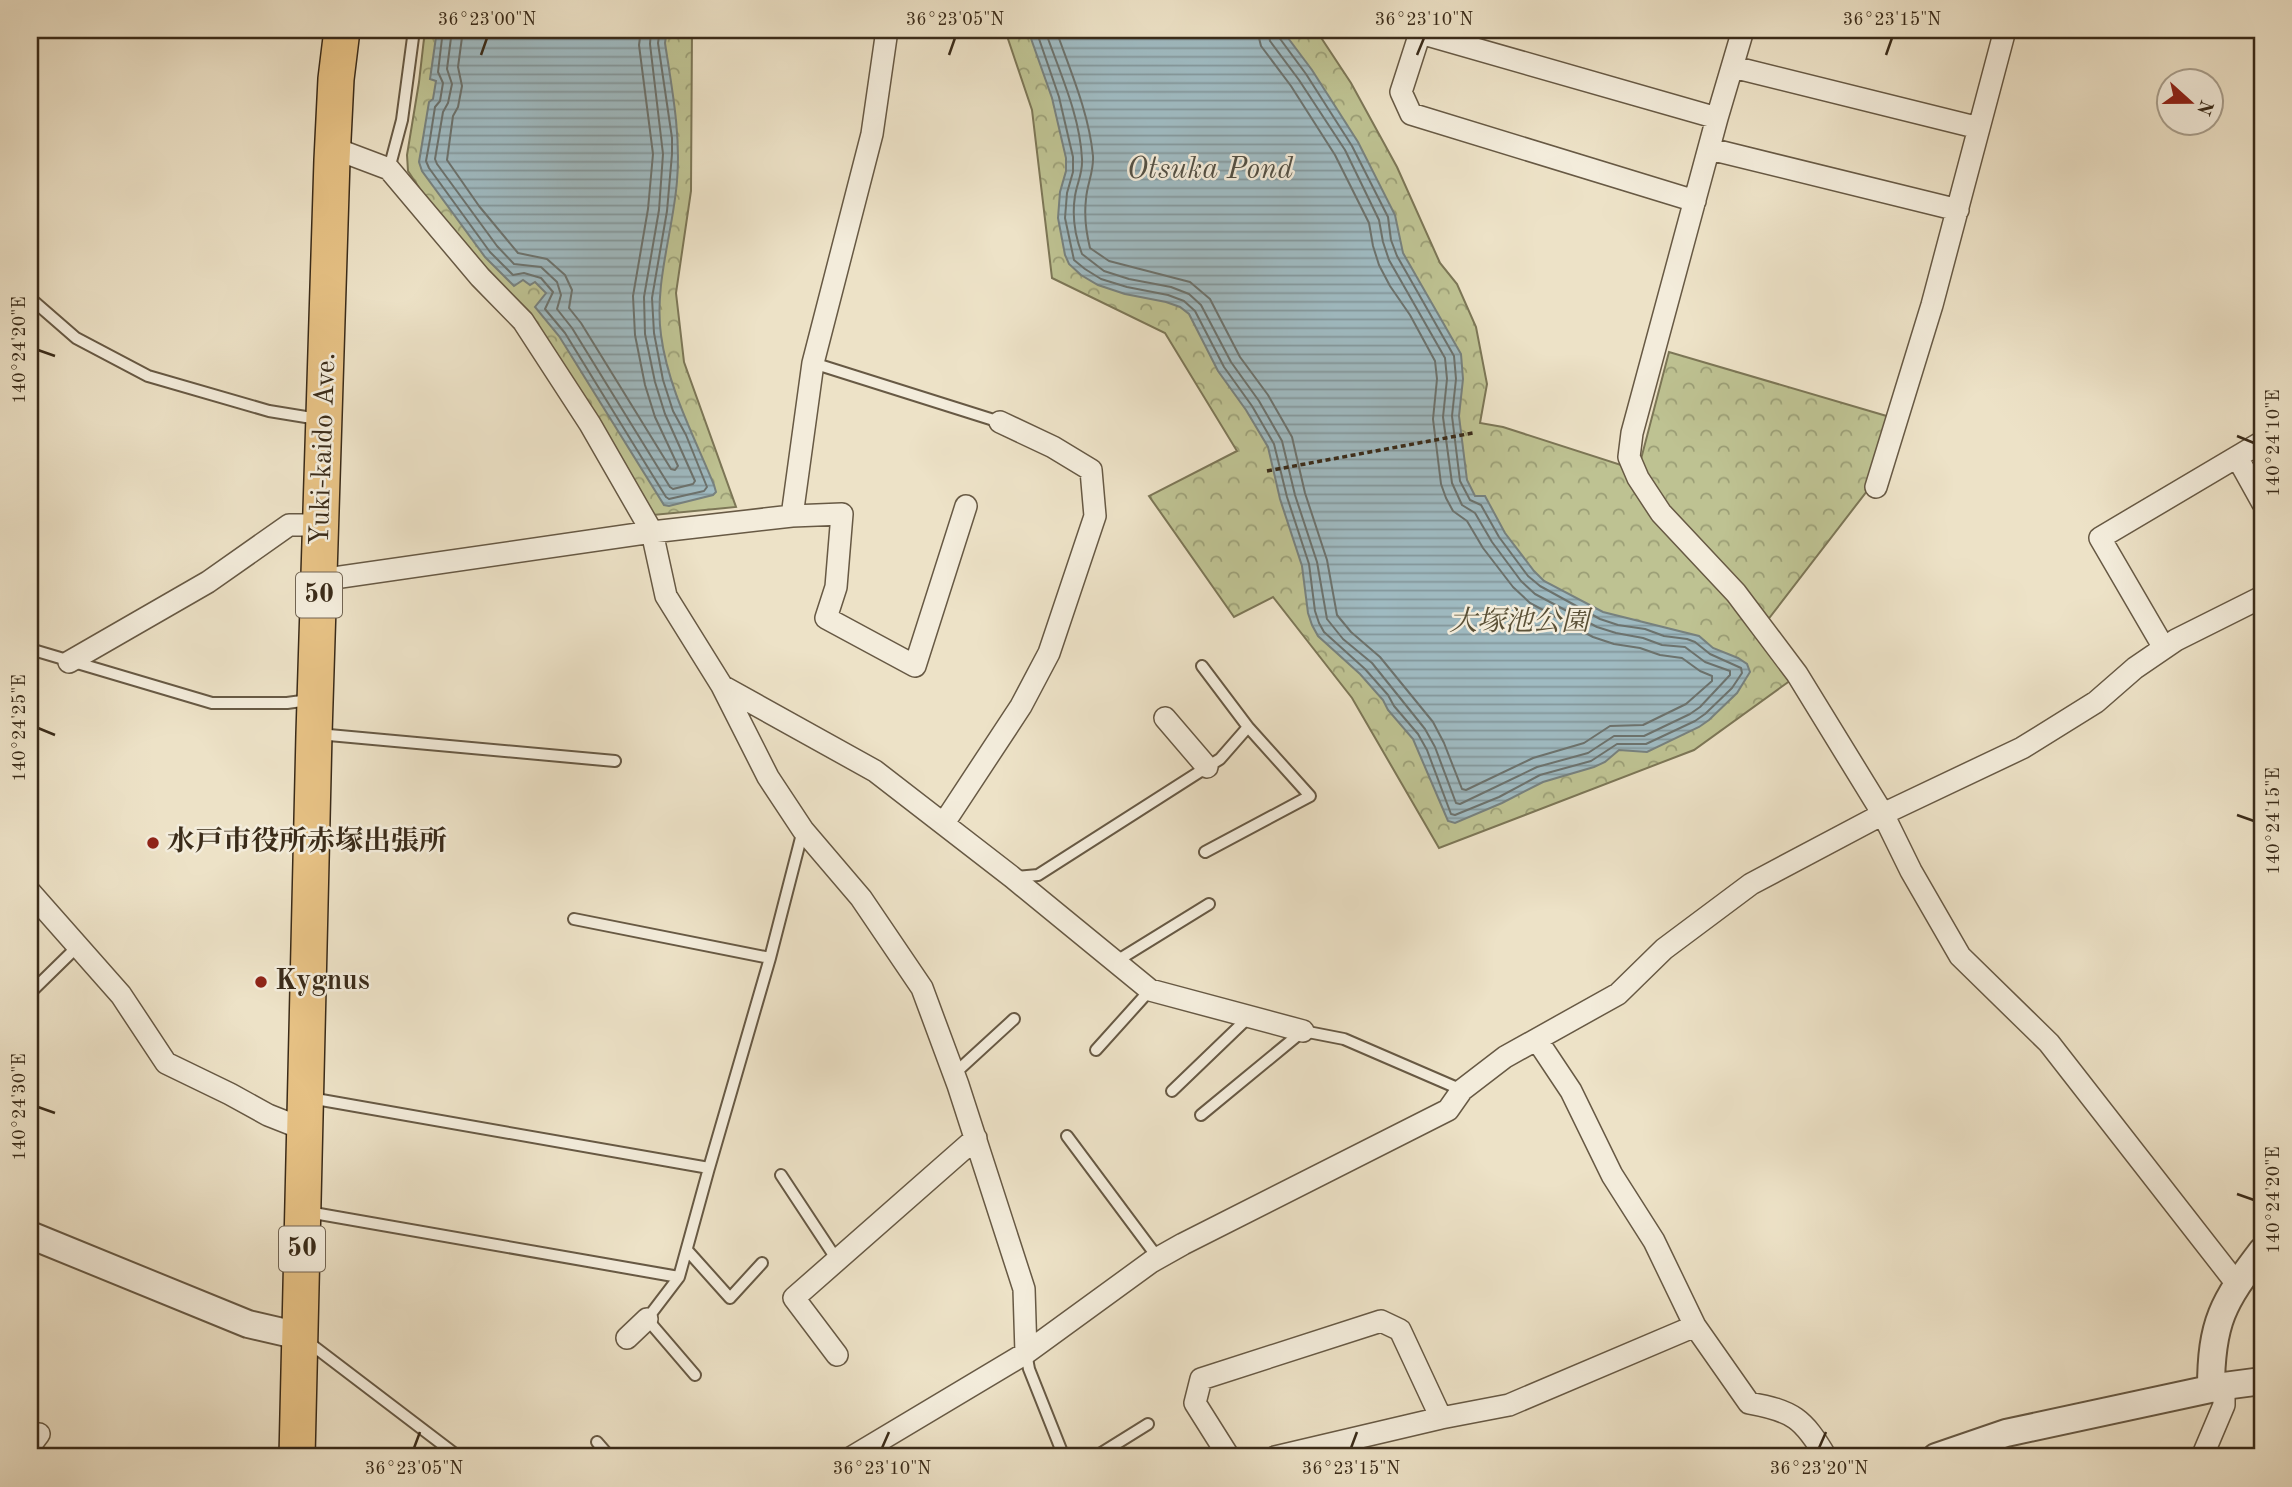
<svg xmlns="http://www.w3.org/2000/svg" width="2292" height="1487" font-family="'Old Standard TT','Noto Serif JP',serif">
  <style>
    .forest { fill: url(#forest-crowns); stroke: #7c7656; stroke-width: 2 }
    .water { fill: url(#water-rules); stroke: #77817e; stroke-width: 2 }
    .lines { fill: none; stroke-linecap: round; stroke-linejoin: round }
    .shore { stroke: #6c726d; stroke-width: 2 }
    .service-casing { stroke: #675944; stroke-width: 14 }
    .minor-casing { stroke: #675944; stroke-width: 24 }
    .tertiary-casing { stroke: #675944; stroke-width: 30 }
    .trunk-casing { stroke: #3a2b19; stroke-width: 38 }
    .path { stroke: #3a2b19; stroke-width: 3.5; stroke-dasharray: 5 3.5; stroke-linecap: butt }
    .service { stroke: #f3ecdb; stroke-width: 10 }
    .minor { stroke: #f3ecdb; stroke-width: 21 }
    .tertiary { stroke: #f3ecdb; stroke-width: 26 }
    .trunk { stroke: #e6c184; stroke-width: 35 }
    .ticks { fill: none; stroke: #3a2b19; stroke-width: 2.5 }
    .poi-dot { fill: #8f2418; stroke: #f3ecdb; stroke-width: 2.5 }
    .labels { text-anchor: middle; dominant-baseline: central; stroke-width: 5; stroke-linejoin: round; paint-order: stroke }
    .shield { fill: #f3ecdb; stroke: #726553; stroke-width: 2 }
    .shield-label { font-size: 26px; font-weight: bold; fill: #3a2b19 }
    .street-label { font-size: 28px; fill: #3a2b19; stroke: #f3ecdb }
    .park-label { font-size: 28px; font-style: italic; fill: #5b5137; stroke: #f3ecdb }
    .poi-label { font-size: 28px; font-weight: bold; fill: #3a2b19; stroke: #f3ecdb; text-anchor: start }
    .water-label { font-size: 30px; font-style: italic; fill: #534f43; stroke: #f3ecdb }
    .neatline { fill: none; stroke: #3a2b19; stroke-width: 2.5 }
    .ticks-label { font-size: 18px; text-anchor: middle; fill: #3a2b19 }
  </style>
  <defs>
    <pattern id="forest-crowns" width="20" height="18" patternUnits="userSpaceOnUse" patternTransform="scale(1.75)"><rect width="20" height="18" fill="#bec292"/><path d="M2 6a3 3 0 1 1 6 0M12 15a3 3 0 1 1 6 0" fill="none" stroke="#9b9e76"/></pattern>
    <pattern id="water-rules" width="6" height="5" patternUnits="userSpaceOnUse" patternTransform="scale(1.75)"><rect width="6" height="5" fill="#9fbac1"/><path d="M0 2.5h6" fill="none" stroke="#83979c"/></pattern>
  </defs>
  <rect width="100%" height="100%" fill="#ede2c7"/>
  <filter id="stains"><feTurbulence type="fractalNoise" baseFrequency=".00286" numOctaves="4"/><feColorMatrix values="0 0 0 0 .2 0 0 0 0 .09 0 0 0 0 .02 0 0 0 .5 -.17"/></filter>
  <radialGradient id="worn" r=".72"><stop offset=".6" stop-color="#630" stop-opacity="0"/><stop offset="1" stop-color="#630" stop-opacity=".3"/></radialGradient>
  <path class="forest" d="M425 30H692L691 191 676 293 684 362 736 507 653 515 448 231 408 171 407 155 419 82Z
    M1005 30H1316L1351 83 1397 167 1440 263 1457 284 1476 327 1487 384 1480 423 1503 427 1624 466 1640 463 1669 352 1890 417 1867 491 1760 630 1791 680 1694 750 1439 848 1352 698 1273 597 1234 617 1149 496 1237 451 1165 333 1052 278 1032 110Z"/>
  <path class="water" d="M437 30H667L665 43C672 89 681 135 677 181 673 232 654 284 661 335 668 388 694 436 714 485L716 492 713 495 669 506 664 505 559 336 535 307 546 293 535 282 530 285 523 280 514 286 485 257 422 171 419 162 429 102 433 99 436 81 430 79Z
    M1028 30H1282L1312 70 1358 142 1395 215 1403 253 1461 354 1463 379 1459 416 1467 480 1475 496H1485L1505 533 1534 571 1544 581 1603 612 1699 636 1713 648 1738 658 1747 664 1750 672 1737 693 1709 720 1699 727 1647 752 1619 750 1605 762 1594 767 1543 782 1502 803 1455 823 1448 821 1413 739 1388 710 1383 700 1360 674 1318 636 1312 625 1308 613 1302 566 1280 499 1268 447 1246 410 1218 371 1189 314 1180 307 1166 302 1125 294 1098 285 1081 275 1069 264 1065 255 1058 218 1060 192 1066 171V158L1052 98Z"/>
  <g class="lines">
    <path class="shore" d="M443 30 438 72 443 83 440 101 435 107 430 139 426 161 429 168 490 252 513 275 524 273 541 278 553 292 545 309 565 333 666 497 669 499 704 491 707 487 686 435 673 411 663 380 654 333 652 298 667 211 672 154V138L658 43 660 30
      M452 30 447 69 452 84 448 103 443 112 435 159 437 164 497 246 514 264 541 267 557 282 561 295 557 309 572 328 670 487 673 489 693 484 695 481 665 414 655 382 645 334 644 297 659 210 663 154 650 44 651 30
      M463 30 458 67 462 86 458 107 453 116 447 160 479 206 518 253 547 259 565 275 572 290 569 308 581 323 671 469 675 470 678 466 655 417 645 385 635 335 633 296 648 209 653 154 639 45 641 30
      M1036 30 1059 97 1073 157V172L1067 193 1065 218 1074 260 1085 269 1101 279 1127 287 1168 295 1184 301 1195 311 1224 367 1252 406 1274 444 1287 497 1309 564 1315 611 1319 623 1324 632 1365 669 1388 695 1394 706 1418 734 1427 750 1451 814 1455 815 1499 797 1540 775 1591 761 1617 744H1646L1695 721 1705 714 1732 688 1742 673 1741 668 1710 654 1695 642 1687 639 1664 636 1645 629 1618 625 1600 619 1540 586 1528 576 1499 537 1481 505 1470 500 1460 481 1452 416 1456 379 1454 356 1397 256 1391 240 1388 217 1352 146 1306 74 1278 36 1276 30
      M1045 30C1059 71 1080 115 1082 159 1083 173 1077 183 1075 196 1072 215 1075 236 1082 254L1104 271 1129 279 1171 287 1189 294 1201 305 1231 362 1259 401 1282 441 1295 495 1317 562 1327 619 1343 639 1372 663 1425 729 1435 747 1456 803 1460 804 1537 767 1588 753 1614 736H1644L1690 714 1700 707 1730 675V671L1705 662 1685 647 1662 645 1643 638 1616 633 1597 627 1535 594 1521 581 1492 542 1475 513 1462 505 1452 483 1443 417 1447 379 1445 358 1389 260 1383 242 1379 220 1345 150 1299 80 1270 41 1268 30
      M1056 30C1070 70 1089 113 1093 156 1094 172 1087 184 1086 199 1084 216 1086 232 1090 248L1109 261 1190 282 1210 299 1240 357 1268 395 1292 437 1305 493 1327 560 1337 615 1351 632 1380 657 1433 722 1444 743 1462 789 1466 790 1533 758 1584 743 1610 726 1643 725 1686 704 1712 681V676L1700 671 1682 658 1660 655 1640 648 1614 644 1593 637 1530 603 1513 587 1483 548 1467 521 1453 511 1446 498 1441 484 1433 419 1437 379 1435 361 1410 315 1390 286 1379 265 1373 246 1369 223 1335 155 1291 86 1261 46 1257 30"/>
    <g class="service-casing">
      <path id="service" d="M389 169 402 120 414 30
        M30 298 76 338 148 376 269 411 318 419
        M813 363 1000 422
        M30 649 212 703H287L309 700
        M1202 666 1248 727
        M318 734 615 761
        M1015 877 1038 875 1207 767 1220 759 1248 727 1310 796 1205 852
        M574 919 770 958
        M1115 962 1209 904
        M30 993 78 946
        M1096 1050 1150 990
        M954 1074 1014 1019
        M1172 1091 1249 1017
        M310 1098 709 1168 770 958 803 830
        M1201 1115 1303 1031 1344 1039 1462 1090
        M1067 1136 1158 1258
        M781 1175 837 1260
        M308 1212 679 1277 709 1168
        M687 1250 730 1298 762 1263
        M679 1277 647 1319 695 1375
        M308 1342 459 1457
        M1026 1353 1029 1369 1064 1457
        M597 1442 610 1457
        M1095 1457 1148 1424"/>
    </g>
    <g class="minor-casing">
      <path id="minor" d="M1743 30 1717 118 1632 433 1629 457 1638 478 1661 513 1736 593 1797 674 1883 814 1911 871 1960 956 2049 1043 2237 1284
        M1733 67 1979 128
        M1710 149 1958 210
        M332 160 344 152 389 169 480 277 523 321 590 424 652 532 666 596 722 686 768 777 803 830 861 898 922 988 958 1085 1024 1289 1026 1353
        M1695 201 1411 114 1401 92 1420 33 1717 118
        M2237 457 2262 502
        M1876 487 1932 305 2005 30
        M792 516 842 514 836 587 826 618 915 666 966 506
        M320 580 652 532 792 516 813 363 872 134 887 30
        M2164 648 2100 538 2262 442
        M69 662 208 582 289 525H322
        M722 686 875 771 1012 877 1150 990 1303 1031
        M1165 718 1207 767
        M944 823 1021 706 1049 653 1095 516 1091 470 1053 447 1000 422
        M30 892 121 995 166 1063 230 1094 268 1115 306 1130
        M1537 1040 1571 1091 1612 1175 1654 1241 1695 1326 1749 1403C1793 1411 1803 1418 1826 1457
        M627 1338 647 1319
        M837 1355 794 1298 976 1138
        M30 1446 39 1434
        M852 1457 1026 1353 1151 1262 1183 1244 1448 1110 1462 1090 1505 1057 1618 994 1664 949 1751 884 1883 814 2022 748 2096 702 2135 668 2176 640 2262 597
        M1229 1457 1195 1403 1201 1379 1381 1321 1400 1330 1441 1418
        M1275 1457 1441 1418 1509 1405 1695 1326
        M2202 1457 2224 1405V1386"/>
    </g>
    <g class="tertiary-casing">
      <path id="tertiary" d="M30 1235 248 1324 300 1336
        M2211 1389C2211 1322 2223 1302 2262 1251
        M1936 1457 2006 1433 2224 1386 2262 1381"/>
    </g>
    <g class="trunk-casing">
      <path id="trunk" d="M297 1457 314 734 332 160 336 79 342 30"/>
    </g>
    <path class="path" d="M1267 471 1473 433"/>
    <use href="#service" class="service"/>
    <use href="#minor" class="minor"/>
    <use href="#tertiary" class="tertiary"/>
    <use href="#trunk" class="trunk"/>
  </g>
  <path class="ticks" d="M481 55 487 38M949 55 955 38M1417 55 1424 38M1886 55 1892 38M38 350 55 356M2237 436 2254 443M38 728 55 735M2237 815 2254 821M38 1107 55 1113M2237 1194 2254 1200M414 1448 420 1432M882 1448 889 1432M1351 1448 1357 1432M1819 1448 1826 1432"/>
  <g class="poi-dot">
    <circle cx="153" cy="843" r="7"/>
    <circle cx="261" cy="982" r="7"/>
  </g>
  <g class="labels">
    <g class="shield">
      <rect x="296" y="572.5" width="46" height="45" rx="5"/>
      <rect x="279" y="1226.5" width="46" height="45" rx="5"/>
    </g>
    <g class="shield-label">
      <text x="319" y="595">50</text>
      <text x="302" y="1249">50</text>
    </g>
    <g class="street-label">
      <text transform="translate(324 449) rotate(-88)">Yuki-kaido Ave.</text>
    </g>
    <g class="park-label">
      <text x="1519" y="623">大塚池公園</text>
    </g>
    <g class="poi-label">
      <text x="167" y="843">水戸市役所赤塚出張所</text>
      <text x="275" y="982">Kygnus</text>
    </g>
    <g class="water-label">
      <text x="1210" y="170">Otsuka Pond</text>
    </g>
  </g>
  <rect width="2292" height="1487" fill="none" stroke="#ede2c7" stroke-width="77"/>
  <g transform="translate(2190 102) rotate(111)"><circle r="33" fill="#f3ecdb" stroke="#a99f8d" stroke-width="2"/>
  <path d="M0-5L12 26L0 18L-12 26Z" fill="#8f2418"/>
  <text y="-10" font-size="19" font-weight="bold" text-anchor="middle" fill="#3a2b19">N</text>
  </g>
  <rect x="38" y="38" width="2216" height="1410" class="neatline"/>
  <g class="ticks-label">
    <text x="487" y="25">36°23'00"N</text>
    <text x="955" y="25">36°23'05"N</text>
    <text x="1424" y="25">36°23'10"N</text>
    <text x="1892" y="25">36°23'15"N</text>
    <text transform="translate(19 350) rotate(-90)" y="6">140°24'20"E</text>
    <text transform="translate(2273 443) rotate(-90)" y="6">140°24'10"E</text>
    <text transform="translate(19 728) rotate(-90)" y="6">140°24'25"E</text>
    <text transform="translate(2273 821) rotate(-90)" y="6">140°24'15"E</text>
    <text transform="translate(19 1107) rotate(-90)" y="6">140°24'30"E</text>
    <text transform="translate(2273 1200) rotate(-90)" y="6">140°24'20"E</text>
    <text x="414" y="1474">36°23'05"N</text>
    <text x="882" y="1474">36°23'10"N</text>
    <text x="1351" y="1474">36°23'15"N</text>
    <text x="1819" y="1474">36°23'20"N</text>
  </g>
  <rect width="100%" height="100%" filter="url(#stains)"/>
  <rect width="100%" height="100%" fill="url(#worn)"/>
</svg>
